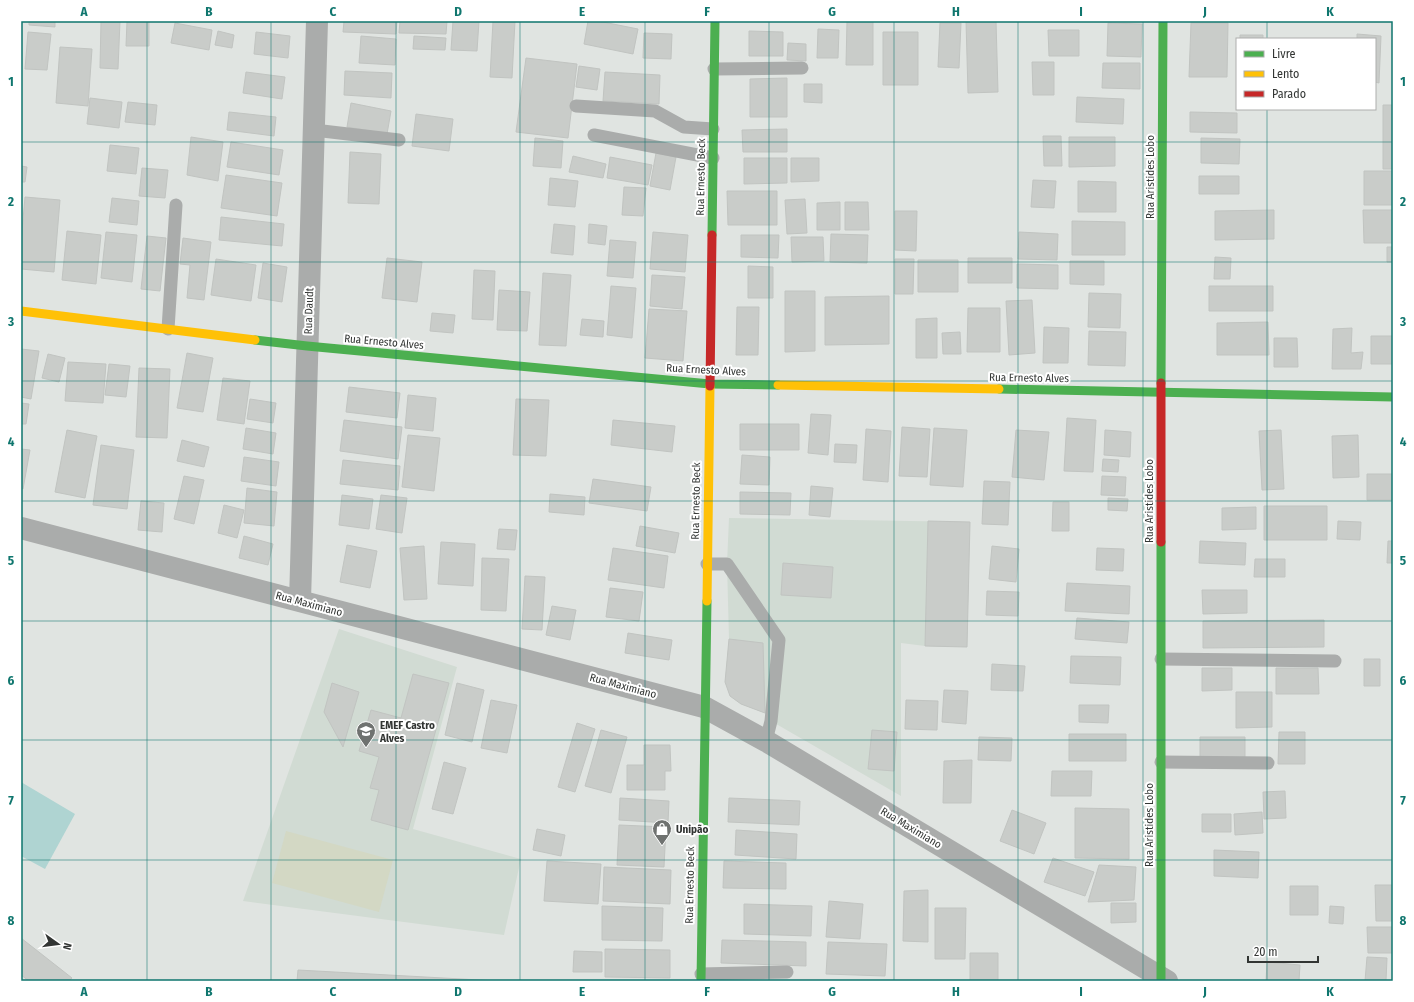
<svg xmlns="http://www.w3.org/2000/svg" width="1414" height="1002" font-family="'Fira Sans Condensed',sans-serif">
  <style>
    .built { fill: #d1dbd3 }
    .green { fill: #d3d8c4 }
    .water { fill: #afd4d2 }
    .building { fill: #c9ccc9; stroke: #c1c4c1 }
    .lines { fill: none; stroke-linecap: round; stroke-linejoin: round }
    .lane { stroke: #aaacab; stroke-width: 13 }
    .street { stroke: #aaacab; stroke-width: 22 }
    .fast { stroke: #4caf50; stroke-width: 9 }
    .slow { stroke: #ffc107; stroke-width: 9 }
    .jam { stroke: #c62828; stroke-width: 9 }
    .grid { fill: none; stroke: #0f766e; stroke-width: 1; stroke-opacity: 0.55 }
    .labels { text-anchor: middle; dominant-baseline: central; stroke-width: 4; stroke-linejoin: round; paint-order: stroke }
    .street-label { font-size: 11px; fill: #323533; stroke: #fff }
    .poi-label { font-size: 11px; font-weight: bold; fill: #323533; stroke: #fff; text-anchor: start }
    .neatline { fill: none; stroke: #0f766e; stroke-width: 1.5 }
    .grid-label { font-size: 13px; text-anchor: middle; font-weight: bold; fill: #0f766e }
  </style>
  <rect width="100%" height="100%" fill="#e0e4e1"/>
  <path class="built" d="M729 518 970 522 967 647 925 646 901 643V796L771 721 765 713 741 704 730 696 725 682 729 639 727 564Z
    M339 629 457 667 413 829 521 859 504 935 243 901Z"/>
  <path class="green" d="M286 831 393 860 379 912 272 883Z"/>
  <path class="water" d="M21 782 75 814 45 869 21 856Z"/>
  <path class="building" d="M29 21H55V27L29 25Z
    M101 21H120L118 69 100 68Z
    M127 21H149V46H126Z
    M344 21H397L396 34 343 32Z
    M400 21H447L446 34 399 33Z
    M453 21H479L477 51 451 50Z
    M493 21H515L512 78 490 77Z
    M588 21H598L638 29 633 54 584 44Z
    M847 21H873V65H846Z
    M966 21H996L998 92 968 93Z
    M175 23 212 30 209 50 171 43Z
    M940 23H961L959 68 938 67Z
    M1108 23 1142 24 1141 57 1107 56Z
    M1191 23H1228L1227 77H1189Z
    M818 29 839 30 838 58H817Z
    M1048 30H1079V56H1049Z
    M218 31 234 35 232 48 215 45Z
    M749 31 783 32V56H749Z
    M28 32 51 34 47 70 25 69Z
    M256 32 290 36 288 58 254 54Z
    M883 32H918V85H883Z
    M644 33 672 34 671 59 643 58Z
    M1357 34 1381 36 1379 83 1375 82V39H1357Z
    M1240 35H1263V39H1240Z
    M361 36 396 39 395 65 359 63Z
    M414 36 446 38 445 50 413 49Z
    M788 43 806 44V61L787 60Z
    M60 47 92 49 88 106 56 103Z
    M526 58 577 64 568 138 516 132Z
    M1032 62H1054V95H1033Z
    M1103 63H1140V89L1102 88Z
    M579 66 600 69 597 90 576 87Z
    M345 71 392 73 391 98 344 95Z
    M246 72 285 77 282 99 243 93Z
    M605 72 660 75 659 104 603 101Z
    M787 78V117H750V79Z
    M804 84H822V103L804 102Z
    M1077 97 1124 99 1123 124 1076 122Z
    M90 98 122 102 119 128 87 124Z
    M128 102 157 105 155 125 125 122Z
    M351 103 391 111 387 134 347 127Z
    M1383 105H1393V169H1383Z
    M229 112 276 117 274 136 227 130Z
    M1190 112 1237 113V133L1190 132Z
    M416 114 453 119 449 151 412 146Z
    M787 129V152H743L742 130Z
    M1043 136H1061L1062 166H1044Z
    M191 137 223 142 218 181 187 175Z
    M1069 137H1115V166L1069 167Z
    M535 138 563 141 561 168 533 166Z
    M1201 138 1240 139 1239 164 1201 163Z
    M231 142 283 150 279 175 227 167Z
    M110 145 139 148 136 174 107 171Z
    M350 152 381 154 379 204 348 203Z
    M656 153 676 157 670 190 650 186Z
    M573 156 606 164 603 178 569 172Z
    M610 157 652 165 648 185 607 178Z
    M744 158H787V183L744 184Z
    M791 158H819V181L791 182Z
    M21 166 27 167 25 182H21Z
    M142 168 168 170 165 198 139 196Z
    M1364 171H1393V205H1364Z
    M226 175 282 183 277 216 221 208Z
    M1199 176H1239V194H1199Z
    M550 178 578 181 575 207 548 205Z
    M1033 180 1056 181 1054 208 1031 207Z
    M1078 181 1116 182V212H1078Z
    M624 187 646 188 643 216 622 215Z
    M727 191H777V225H728Z
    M25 197 60 200 54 272 21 269V242Z
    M112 198 139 201 137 225 109 222Z
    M805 199 807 233 787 234 785 200Z
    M840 202V230H817V203Z
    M845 202H868L869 230H845Z
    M1274 210V239L1215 240V211Z
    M1363 210H1392L1393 243H1364Z
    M895 211H917L916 251 895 250Z
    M221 217 284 224 282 246 219 240Z
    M1072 221 1125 222V255H1072Z
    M554 224 575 226 573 255 551 253Z
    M589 224 607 226 605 245 588 243Z
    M67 231 101 235 96 284 62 280Z
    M106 232 137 235 132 282 101 278Z
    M653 232 688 235 685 272 650 269Z
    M1019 232 1058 234 1057 260 1018 259Z
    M831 234 868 235 867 263 830 262Z
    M741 235H779L778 258 741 257Z
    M147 236 166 238 160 291 141 289Z
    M791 237H823L824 261 792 262Z
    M183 238 211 242 204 300 187 298 190 265 180 264Z
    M610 240 636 242 633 278 607 276Z
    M1387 247H1393V262H1387Z
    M1215 257 1231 258 1230 279H1214Z
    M387 258 422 262 417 302 382 298Z
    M968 258H1012V283H968Z
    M216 259 256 265 251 301 211 295Z
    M895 259H914L913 294H895Z
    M918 260H958V292H918Z
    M1070 261H1104V285L1070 284Z
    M263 263 287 267 282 302 258 298Z
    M1017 264 1058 265V289L1017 288Z
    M748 266 773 267V298H748Z
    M474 270 495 271 493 320 472 319Z
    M543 273 571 275 566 346 539 345Z
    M652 275 685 277 682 309 650 306Z
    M611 286 636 288 632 338 607 335Z
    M1209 286H1273V311H1209Z
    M499 290 530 292 527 331 497 330Z
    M785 291H815V351L785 352Z
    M1089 293 1121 294 1120 328 1088 327Z
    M889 296V344L825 345V297Z
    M1032 300 1035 353 1009 355 1006 301Z
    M737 307H759L758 355H736Z
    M968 308H1000V352H967Z
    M649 309 687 311 683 361 645 358Z
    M432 313 455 315 453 333 430 331Z
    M937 318V358H916V319Z
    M582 319 604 321 603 337 580 335Z
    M1268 322 1269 355H1217V323Z
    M1044 327 1069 328 1068 363H1043Z
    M1352 328 1351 353 1363 352 1361 369H1332L1333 329Z
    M1089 331 1126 332 1125 366 1088 365Z
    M960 332 961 354H943L942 333Z
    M1371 336H1393V364H1371Z
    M1274 338H1297L1298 367H1274Z
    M21 349 39 351 31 399 21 397Z
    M187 353 213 358 203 412 177 408Z
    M48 354 65 358 59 382 42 378Z
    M68 362 106 364 103 403 65 401Z
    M109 364 130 366 126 397 105 395Z
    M139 368 170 369 167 438 136 437Z
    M223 378 250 381 244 424 217 420Z
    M349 387 400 393 397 418 346 412Z
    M408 395 436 398 433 431 405 428Z
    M250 399 276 403 273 423 247 419Z
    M516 399 549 400 546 456 513 455Z
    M21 403 29 404 26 424H21Z
    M811 414 831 415 828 455 808 453Z
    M1067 418 1096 420 1093 472 1064 471Z
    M344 420 402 427 398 459 340 451Z
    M613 420 675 426 672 452 611 445Z
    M740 424H799V450H740Z
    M902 427 930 429 927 477 899 476Z
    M246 428 276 433 273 454 243 449Z
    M934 428 967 430 963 487 930 485Z
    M866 429 891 431 888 482 863 480Z
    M67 430 97 436 85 498 55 492Z
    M1016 430 1049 432 1044 480 1012 477Z
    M1105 430 1131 432 1130 457 1104 455Z
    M1281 430 1284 489 1262 490 1259 431Z
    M408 435 440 438 434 491 402 487Z
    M1358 435 1359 477 1333 478 1332 436Z
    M182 440 209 447 204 467 177 461Z
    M835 444 857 445 856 463 834 462Z
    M101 445 134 450 127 509 93 505Z
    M21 449 30 450 23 489 21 488Z
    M742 455 770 457 769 485 740 484Z
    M244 457 279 462 276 486 241 481Z
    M1103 459 1119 460 1118 472 1102 471Z
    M343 460 400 466 398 490 340 484Z
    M1367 474H1393V500H1367Z
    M184 476 204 480 194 524 174 519Z
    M1102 476 1126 477 1125 496 1101 495Z
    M593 479 651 487 647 511 589 503Z
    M984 481 1010 482 1008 525 982 524Z
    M811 486 833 488 830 517 809 515Z
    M247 488 277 492 274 526 244 523Z
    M740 492 791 493 790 515 740 514Z
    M550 494 585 497 584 515 549 512Z
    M342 495 373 499 369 529 339 525Z
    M381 495 407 498 402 533 376 529Z
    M1108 498 1128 499 1127 511 1108 510Z
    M141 501 164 503 162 532 138 530Z
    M1053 502H1069V531H1052Z
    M224 505 244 510 237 538 218 533Z
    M1264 506H1327V540H1264Z
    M1256 507V529L1222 530V508Z
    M928 521 970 522 967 647 925 646Z
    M1338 521 1361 522 1360 540 1337 539Z
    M640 526 679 533 675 553 636 546Z
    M499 529 517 530 515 550 497 549Z
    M244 536 273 544 268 565 239 558Z
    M1200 541 1246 543 1245 565 1199 563Z
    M1388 541H1393V563H1387Z
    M441 542 475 544 473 586 438 584Z
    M347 545 377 551 370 588 340 582Z
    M424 546 427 599 404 600 400 548Z
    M992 546 1019 549 1016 582 989 579Z
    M613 548 668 556 664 588 608 580Z
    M1097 548 1124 549 1123 571 1096 570Z
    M482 558 509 559 506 611 481 610Z
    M1255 559H1285V577H1254Z
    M783 563 833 567 831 598 781 595Z
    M525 576 545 577 542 630 522 629Z
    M1067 583 1130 586 1129 614 1065 611Z
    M610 588 643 592 639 621 606 617Z
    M1202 590H1247V613L1203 614Z
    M987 591 1019 592 1018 616 986 615Z
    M552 606 576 610 570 640 546 635Z
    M1077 618 1129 622 1127 643 1075 639Z
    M1324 620V647L1203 648V621Z
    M628 633 672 640 669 660 625 653Z
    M729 639 763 643 765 713 741 704 730 696 725 682Z
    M1071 656 1121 657 1120 685 1070 683Z
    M1364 659H1380V686H1364Z
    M992 664 1025 666 1023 691 991 690Z
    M1202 668H1232V690L1202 691Z
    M1276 668H1318L1319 694H1276Z
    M413 674 449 683 408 830 371 820 379 790 370 788 379 757 359 751 371 710 401 718Z
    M332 683 359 692 343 747 324 712Z
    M457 683 484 690 472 742 445 735Z
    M944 690 968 691 966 724 942 722Z
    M1236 692H1272V727L1236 728Z
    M491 700 517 705 507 753 481 748Z
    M906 700 938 701 937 730 905 729Z
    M1079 705H1109L1108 723 1079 722Z
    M577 723 595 729 575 792 558 787Z
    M601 730 627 737 611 793 585 786Z
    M872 730 897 732 894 771 868 769Z
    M1279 732H1305V764H1278Z
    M1069 734H1126V761H1069Z
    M979 737 1012 738 1011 761 978 760Z
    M1200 737H1245V759H1200Z
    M644 745H670L671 771H665V790H627V765H644Z
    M972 760 971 803H943L944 761Z
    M444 762 466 768 453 814 432 809Z
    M1052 771H1092L1091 796H1051Z
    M1285 791 1286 818 1264 819 1263 792Z
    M620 798 669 801 668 823 619 820Z
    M729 798 800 801 799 825 728 822Z
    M1075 808 1129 809V859L1075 858Z
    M1012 810 1046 823 1034 854 1000 841Z
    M1262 812 1263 833 1235 835 1234 814Z
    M1202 814H1231V832H1202Z
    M619 825 666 827 664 867 617 865Z
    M537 829 565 835 561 856 533 850Z
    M736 830 797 834 796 859 735 855Z
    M1214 850 1259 852 1258 878 1214 876Z
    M1053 858 1094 872 1085 896 1044 882Z
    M547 861 601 864 598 904 544 901Z
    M724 861 786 863V889L723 888Z
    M1099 865 1136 867 1134 900 1088 902Z
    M604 867 671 870 670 904 603 901Z
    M1375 885H1393V921H1376Z
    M1290 886H1318V915H1290Z
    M928 890V942L903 941 904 891Z
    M829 901 863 904 860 939 826 937Z
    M1111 903H1136V922L1111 923Z
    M744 904 812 906 811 936 744 934Z
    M602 906 663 908 662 941 602 940Z
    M1330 906 1344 907 1343 924 1329 923Z
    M935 908H966L965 959H935Z
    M1367 927H1393V953H1368Z
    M21 938 72 978 69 981H29L21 975Z
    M722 940 806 942V966L721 963Z
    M828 942 887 944 885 976 826 974Z
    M605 949 670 950V978L605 977Z
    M574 951 602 952V972H573Z
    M970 953H998V981H970Z
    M1367 957 1387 958 1386 981H1365Z
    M1267 962 1300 965 1299 981H1266Z
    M298 970 498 981H297Z"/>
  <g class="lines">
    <path class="lane" d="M714 69 802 68
      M576 106 655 111 684 127 713 129
      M314 130 399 140
      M594 135 713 158
      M168 329 176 205
      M707 564H727L779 640 771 721 766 741
      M1161 659 1335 661
      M1161 762 1268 763
      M701 974 787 972"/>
    <path class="street" d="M21 528 704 707 766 741 1167 981
      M300 601 317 21"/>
    <path class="fast" d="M712 235 715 21
      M255 340 307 346 710 384 778 385
      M1161 383 1163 21
      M999 389 1393 397
      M1161 542V981
      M701 981 707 601"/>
    <path class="slow" d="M21 311 255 340
      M778 385 999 389
      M707 601 710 386"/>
    <path class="jam" d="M710 386 712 235
      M1161 542V383"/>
  </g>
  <path class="grid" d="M147 21V981M271 21V981M396 21V981M520 21V981M645 21V981M769 21V981M894 21V981M1018 21V981M1143 21V981M1267 21V39M1267 109V981M21 142H1393M21 262H1393M21 381H1393M21 501H1393M21 621H1393M21 740H1393M21 860H1393"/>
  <defs>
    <g id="school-pin" transform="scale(1)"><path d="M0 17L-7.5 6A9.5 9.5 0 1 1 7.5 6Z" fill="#6f7270" stroke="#fff"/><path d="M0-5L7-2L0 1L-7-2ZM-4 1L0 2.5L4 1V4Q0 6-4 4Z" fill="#fff"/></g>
    <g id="shop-pin" transform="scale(1)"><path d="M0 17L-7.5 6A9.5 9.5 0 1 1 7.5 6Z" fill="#6f7270" stroke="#fff"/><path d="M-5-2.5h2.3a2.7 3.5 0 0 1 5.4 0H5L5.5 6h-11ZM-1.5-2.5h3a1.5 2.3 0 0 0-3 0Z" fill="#fff"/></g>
  </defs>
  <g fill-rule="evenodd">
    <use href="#school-pin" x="366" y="731"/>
    <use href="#shop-pin" x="662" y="829"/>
  </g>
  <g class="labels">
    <g class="street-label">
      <text transform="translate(701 177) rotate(-89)">Rua Ernesto Beck</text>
      <text transform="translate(1150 177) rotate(-90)">Rua Aristides Lobo</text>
      <text transform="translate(309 311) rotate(-88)">Rua Daudt</text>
      <text transform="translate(384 342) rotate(5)">Rua Ernesto Alves</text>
      <text transform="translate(706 370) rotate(3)">Rua Ernesto Alves</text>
      <text transform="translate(1029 378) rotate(1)">Rua Ernesto Alves</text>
      <text transform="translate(696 501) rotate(-89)">Rua Ernesto Beck</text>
      <text transform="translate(1149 501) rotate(-90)">Rua Aristides Lobo</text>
      <text transform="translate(309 604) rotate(15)">Rua Maximiano</text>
      <text transform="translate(623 686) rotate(15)">Rua Maximiano</text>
      <text transform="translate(1149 825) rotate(-90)">Rua Aristides Lobo</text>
      <text transform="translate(911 828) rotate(31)">Rua Maximiano</text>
      <text transform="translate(690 885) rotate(-89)">Rua Ernesto Beck</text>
    </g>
    <g class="poi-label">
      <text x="380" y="725">EMEF Castro<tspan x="380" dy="13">Alves</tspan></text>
      <text x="676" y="829">Unipão</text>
    </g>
  </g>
  <rect width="1414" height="1002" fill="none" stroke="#ffffff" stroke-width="44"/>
  <rect x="1236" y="38" width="140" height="72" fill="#ffffff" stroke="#adaead"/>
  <rect x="1244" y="51" width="20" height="6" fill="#4caf50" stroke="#adaead"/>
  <text x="1272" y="58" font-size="12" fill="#323533">Livre</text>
  <rect x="1244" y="71" width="20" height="6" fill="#ffc107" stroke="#adaead"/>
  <text x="1272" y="78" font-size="12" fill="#323533">Lento</text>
  <rect x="1244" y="91" width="20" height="6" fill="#c62828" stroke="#adaead"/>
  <text x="1272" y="98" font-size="12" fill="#323533">Parado</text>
  <g transform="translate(58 944) rotate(104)" stroke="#ffffff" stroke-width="3" paint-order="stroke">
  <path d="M0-3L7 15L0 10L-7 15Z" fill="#323533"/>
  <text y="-6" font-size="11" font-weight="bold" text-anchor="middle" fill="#323533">N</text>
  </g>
  <path d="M1248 956v6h70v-6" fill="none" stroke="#323533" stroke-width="2"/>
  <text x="1254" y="956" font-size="12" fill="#323533" stroke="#ffffff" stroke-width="3" paint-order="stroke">20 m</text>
  <rect x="22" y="22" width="1370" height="958" class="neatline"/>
  <g class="grid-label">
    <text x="84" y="16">A</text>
    <text x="209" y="16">B</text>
    <text x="333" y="16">C</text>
    <text x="458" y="16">D</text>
    <text x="582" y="16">E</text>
    <text x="707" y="16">F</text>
    <text x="832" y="16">G</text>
    <text x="956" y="16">H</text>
    <text x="1081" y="16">I</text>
    <text x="1205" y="16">J</text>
    <text x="1330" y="16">K</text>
    <text x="11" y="86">1</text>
    <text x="1403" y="86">1</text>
    <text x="11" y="206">2</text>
    <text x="1403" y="206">2</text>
    <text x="11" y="326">3</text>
    <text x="1403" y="326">3</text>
    <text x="11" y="446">4</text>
    <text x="1403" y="446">4</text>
    <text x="11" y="565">5</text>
    <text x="1403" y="565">5</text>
    <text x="11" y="685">6</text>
    <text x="1403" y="685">6</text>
    <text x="11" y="805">7</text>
    <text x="1403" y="805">7</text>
    <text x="11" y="925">8</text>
    <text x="1403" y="925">8</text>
    <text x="84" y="996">A</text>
    <text x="209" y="996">B</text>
    <text x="333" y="996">C</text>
    <text x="458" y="996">D</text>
    <text x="582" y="996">E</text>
    <text x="707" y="996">F</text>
    <text x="832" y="996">G</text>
    <text x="956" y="996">H</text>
    <text x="1081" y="996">I</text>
    <text x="1205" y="996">J</text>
    <text x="1330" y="996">K</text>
  </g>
</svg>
